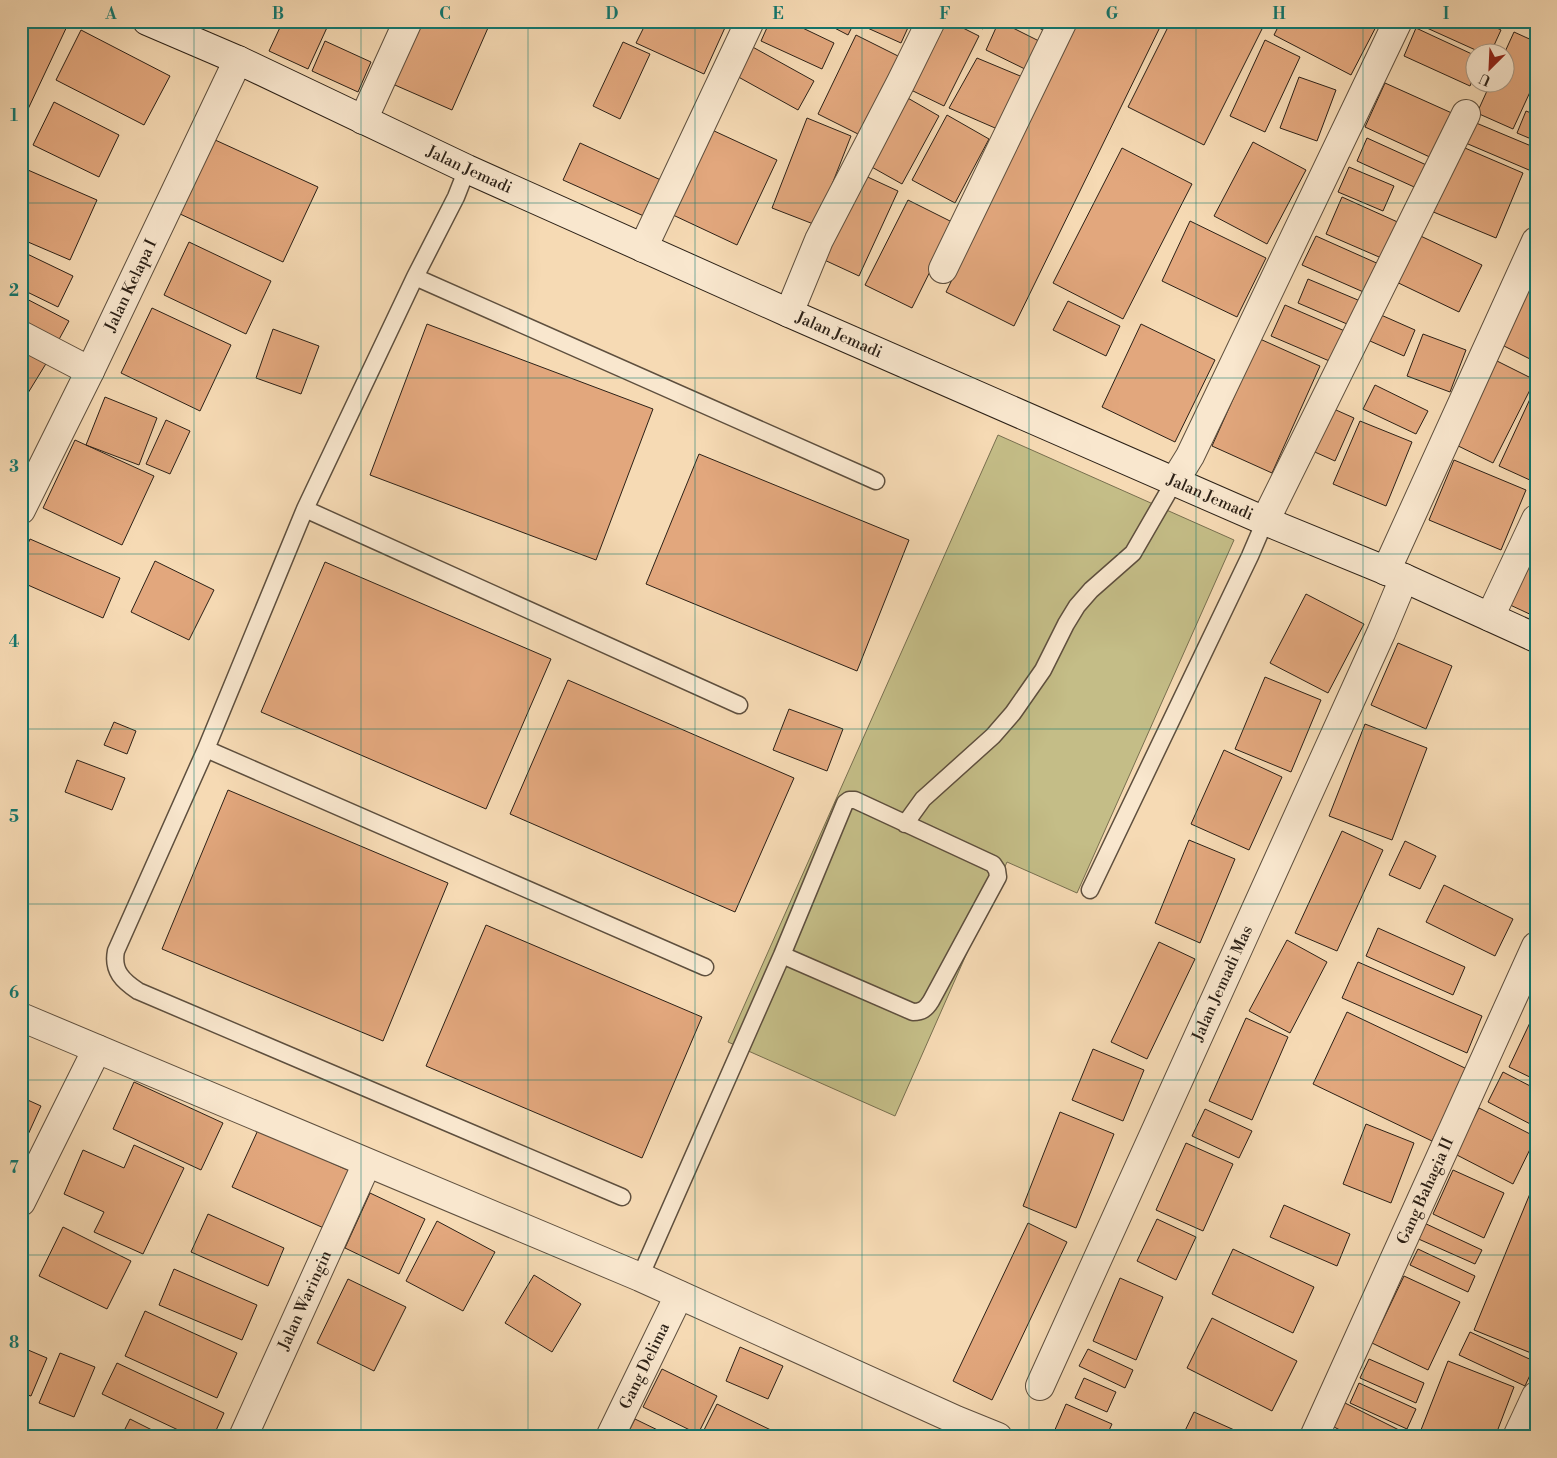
<svg xmlns="http://www.w3.org/2000/svg" width="1557" height="1458" font-family="'Libre Bodoni',serif">
  <style>
    .green { fill: #c4bd87; stroke: #786f4f }
    .building { fill: #e2a77d; stroke: #2c2117 }
    .lines { fill: none; stroke-linecap: round; stroke-linejoin: round }
    .lane-casing { stroke: #5e4f3e; stroke-width: 19 }
    .street-casing { stroke: #5e4f3e; stroke-width: 30 }
    .secondary-casing { stroke: #2c2117; stroke-width: 30 }
    .lane { stroke: #f9e7ce; stroke-width: 16 }
    .street { stroke: #f9e7ce; stroke-width: 28 }
    .secondary { stroke: #f9e7ce; stroke-width: 28 }
    .grid { fill: none; stroke: #0f766e; stroke-width: 1; stroke-opacity: 0.55 }
    .labels { text-anchor: middle; dominant-baseline: central; stroke-width: 4.5; stroke-linejoin: round; paint-order: stroke }
    .street-label { font-size: 16px; fill: #2c2117; stroke: #f9e7ce }
    .neatline { fill: none; stroke: #0f766e; stroke-width: 2 }
    .grid-label { font-size: 16px; text-anchor: middle; font-weight: bold; fill: #0f766e }
  </style>
  <rect width="100%" height="100%" fill="#f6dab4"/>
  <filter id="stains"><feTurbulence type="fractalNoise" baseFrequency=".004" numOctaves="4"/><feColorMatrix values="0 0 0 0 .2 0 0 0 0 .09 0 0 0 0 .02 0 0 0 .5 -.17"/></filter>
  <radialGradient id="worn" r=".72"><stop offset=".6" stop-color="#630" stop-opacity="0"/><stop offset="1" stop-color="#630" stop-opacity=".3"/></radialGradient>
  <path class="green" d="M998 435 1234 540 1077 893 1007 862 895 1116 728 1042Z"/>
  <path class="building" d="M21 21 69 22 21 124Z
    M283 21H288L298 25 300 21H330L308 69 269 51Z
    M415 21H491L452 110 388 82Z
    M647 21H728L704 74 636 43Z
    M770 21H788L834 43 822 69 761 41Z
    M821 21H855L848 35Z
    M865 21H911L901 43 863 26Z
    M944 21H949L979 36 944 106 911 90Z
    M968 21H987L983 29Z
    M999 21 1043 43 1029 71 986 50Z
    M1025 21H1049L1045 31Z
    M1078 21H1163L1014 326 946 292Z
    M1171 21H1266L1204 145 1128 107Z
    M1281 21H1379L1351 75 1274 35Z
    M1419 21H1483L1501 30 1491 52H1480L1418 24Z
    M1492 21H1508L1505 27Z
    M1416 28 1474 55V76L1470 86 1404 56Z
    M81 30 170 76 144 125 56 80Z
    M1514 32 1536 42V79L1513 129 1477 113 1491 82H1504V54Z
    M856 35 900 57 862 136 818 114Z
    M1265 40 1300 57 1265 132 1230 116Z
    M325 41 371 62 358 92 312 71Z
    M623 42 650 54 620 119 593 106Z
    M749 45 814 81 798 110 733 74Z
    M977 58 1025 78 1002 131 949 108Z
    M1299 77 1336 90 1317 141 1280 128Z
    M1385 83 1454 114 1434 159 1365 127Z
    M899 93 939 116 902 184 861 161Z
    M54 102 119 135 99 177 33 145Z
    M1526 111 1536 115V141L1517 133Z
    M947 115 989 139 955 203 912 180Z
    M807 118 851 136 816 225 772 208Z
    M1469 120 1536 148V173L1461 141Z
    M712 130 777 160 737 245 673 215Z
    M1367 138 1433 168 1423 191 1357 161Z
    M213 139 318 187 283 262 178 213Z
    M1253 142 1306 170 1267 244 1214 216Z
    M580 143 663 181 646 217 563 180Z
    M1458 145 1523 173 1496 238 1431 211Z
    M1122 148 1192 184 1123 319 1053 283Z
    M21 167 97 200 70 260 21 239Z
    M1349 167 1394 186 1383 211 1338 192Z
    M859 173 898 191 859 276 820 258Z
    M1342 197 1402 224 1386 260 1326 234Z
    M908 200 954 223 912 308 865 285Z
    M1190 221 1266 258 1237 317 1162 281Z
    M1410 231 1482 265 1459 312 1388 278Z
    M1316 236 1381 265 1368 294 1302 265Z
    M189 242 271 281 246 334 164 295Z
    M21 251 73 276 58 307 21 289Z
    M1308 279 1365 303 1354 327 1298 303Z
    M1526 285 1536 289V362L1498 343Z
    M21 296 69 321 56 345 21 326Z
    M1068 301 1120 326 1106 356 1053 330Z
    M1285 305 1347 332 1334 363 1271 336Z
    M152 308 231 345 200 411 121 373Z
    M1381 315 1415 330 1404 356 1370 341Z
    M427 324 653 409 596 560 370 475Z
    M1141 324 1215 360 1175 442 1102 407Z
    M273 329 319 346 301 394 256 378Z
    M1423 334 1466 350 1450 392 1407 376Z
    M1260 339 1320 366 1272 473 1212 446Z
    M21 347 47 362 28 393 21 388Z
    M1489 357 1535 380 1493 463 1448 441Z
    M1375 385 1428 411 1416 434 1363 409Z
    M1536 386V471L1532 481 1499 466Z
    M105 397 157 418 139 465 86 445Z
    M1327 406 1354 418 1335 461 1308 449Z
    M166 420 190 431 170 474 146 464Z
    M1360 421 1412 442 1386 506 1333 484Z
    M75 440 154 476 122 545 43 508Z
    M699 454 909 540 857 671 646 584Z
    M1454 460 1526 490 1501 550 1429 520Z
    M30 539 120 578 103 618 21 582V559Z
    M1536 542V617L1508 604Z
    M155 561 214 590 189 640 131 612Z
    M325 562 551 659 486 809 261 712Z
    M1306 594 1364 624 1328 693 1270 663Z
    M1398 643 1452 666 1426 729 1371 705Z
    M1265 677 1321 700 1291 772 1235 749Z
    M568 680 794 778 735 912 510 814Z
    M789 709 843 729 827 771 773 750Z
    M114 722 136 731 127 754 104 745Z
    M1365 724 1427 748 1392 840 1329 816Z
    M1224 750 1282 777 1249 850 1191 824Z
    M77 760 125 778 112 810 65 792Z
    M228 790 448 883 383 1041 162 949Z
    M1342 831 1383 850 1337 951 1295 933Z
    M1189 840 1235 859 1200 943 1155 923Z
    M1405 841 1436 856 1420 889 1389 875Z
    M1444 885 1513 919 1495 956 1426 922Z
    M486 925 702 1017 642 1158 426 1066Z
    M1378 928 1465 967 1453 995 1366 956Z
    M1287 940 1327 962 1290 1033 1249 1011Z
    M1159 942 1195 959 1147 1059 1111 1042Z
    M1358 962 1482 1016 1467 1053 1342 998Z
    M1536 1010V1080L1509 1067Z
    M1347 1012 1467 1069 1432 1141 1313 1084Z
    M1246 1018 1288 1037 1252 1120 1209 1101Z
    M1093 1049 1144 1070 1123 1121 1072 1100Z
    M1503 1072 1536 1089V1127L1488 1102Z
    M134 1082 223 1123 201 1170 113 1129Z
    M21 1097 41 1106 21 1150Z
    M1479 1108 1536 1137 1513 1184 1455 1154Z
    M1205 1109 1252 1131 1239 1158 1192 1136Z
    M1060 1112 1114 1134 1076 1228 1023 1206Z
    M1366 1124 1414 1143 1391 1203 1343 1184Z
    M258 1130 352 1172 326 1229 232 1187Z
    M1186 1143 1233 1164 1203 1231 1156 1210Z
    M134 1145 184 1168 143 1254 94 1232 104 1212 64 1194 83 1150 124 1168Z
    M1453 1170 1504 1193 1484 1238 1433 1214Z
    M1536 1179V1355L1474 1330Z
    M370 1193 425 1219 399 1274 345 1248Z
    M1284 1205 1350 1234 1337 1266 1270 1237Z
    M208 1214 284 1248 268 1286 191 1252Z
    M1157 1219 1196 1237 1176 1280 1137 1261Z
    M437 1221 495 1252 463 1311 406 1281Z
    M1422 1222 1482 1250 1475 1264 1414 1237Z
    M1028 1223 1067 1242 992 1400 953 1381Z
    M63 1227 131 1261 107 1309 39 1276Z
    M1233 1249 1314 1287 1293 1333 1212 1294Z
    M1418 1249 1475 1276 1468 1292 1410 1265Z
    M174 1269 257 1305 242 1340 159 1305Z
    M534 1275 581 1304 552 1352 505 1323Z
    M1404 1276 1460 1302 1428 1370 1372 1343Z
    M1120 1278 1163 1297 1136 1360 1093 1341Z
    M348 1279 406 1307 374 1371 317 1343Z
    M145 1311 237 1353 217 1398 125 1356Z
    M1212 1318 1297 1361 1272 1411 1187 1368Z
    M1470 1332 1536 1362 1525 1386 1459 1355Z
    M21 1347 47 1358 31 1396 21 1393Z
    M740 1347 783 1366 768 1399 726 1381Z
    M1088 1349 1133 1370 1125 1388 1079 1366Z
    M60 1353 95 1367 74 1417 39 1403Z
    M1369 1359 1424 1383 1416 1403 1360 1378Z
    M1448 1361 1514 1387 1495 1437H1423L1419 1435Z
    M117 1363 224 1413 213 1437H193L102 1394Z
    M662 1369 717 1396 698 1434 643 1407Z
    M1084 1378 1116 1392 1107 1412 1075 1398Z
    M1359 1383 1416 1409 1407 1429 1350 1403Z
    M1343 1402 1411 1436 1410 1437H1354L1332 1426Z
    M717 1404 775 1432 773 1437H708L702 1434Z
    M1066 1404 1112 1424 1106 1437H1065L1054 1432Z
    M1194 1412 1250 1437H1182Z
    M130 1419 166 1437H121Z
    M635 1419 672 1437H626Z"/>
  <g class="lines">
    <g class="lane-casing">
      <path id="lane" d="M467 169 456 197 415 277 305 509 206 749 116 951C112 971 123 981 138 991L622 1197
        M415 277 876 481
        M305 509 739 705
        M206 749 705 967
        M905 824 923 799 993 736 1013 713 1043 670 1066 624 1077 606 1091 590 1133 553 1174 482
        M1090 890 1250 556 1265 521
        M640 1277 782 955 845 803 849 800H855L993 864 997 870 998 877 931 1001C926 1009 922 1012 913 1012L782 955"/>
    </g>
    <g class="street-casing">
      <g id="street">
        <path d="M363 120 408 21"/>
        <path d="M643 248 750 21"/>
        <path d="M943 269 1063 21"/>
        <path d="M789 313 819 240 901 82 931 21"/>
        <path d="M21 335 90 371"/>
        <path d="M1174 482 1190 456 1398 21"/>
        <path id="s1" d="M21 510 90 371 238 60"/>
        <path d="M1265 521 1466 114"/>
        <path d="M1386 571 1536 241"/>
        <path d="M1490 617 1536 519"/>
        <path d="M21 1017 640 1277 956 1420 998 1437"/>
        <path d="M21 1202 97 1049"/>
        <path id="s2" d="M1040 1386 1381 633 1404 578"/>
        <path id="s3" d="M243 1437 367 1163"/>
        <path id="s4" d="M610 1437 679 1295"/>
        <path id="s5" d="M1314 1437 1536 946"/>
        <path d="M1517 1437 1536 1396"/>
      </g>
    </g>
    <g class="secondary-casing">
      <g id="secondary">
        <path id="s6" d="M147 21 238 60 467 169 789 313 1265 521 1404 578 1536 638"/>
      </g>
    </g>
    <use href="#lane" class="lane"/>
    <use href="#street" class="street"/>
    <use href="#secondary" class="secondary"/>
  </g>
  <path class="grid" d="M194 21V1437M361 21V1437M528 21V1437M695 21V1437M862 21V1437M1029 21V1437M1196 21V1437M1363 21V1437M21 203H1536M21 378H1536M21 554H1536M21 729H1536M21 904H1536M21 1080H1536M21 1255H1536"/>
  <g class="labels">
    <g class="street-label">
      <text stroke="none"><textPath href="#s6" startOffset="355">Jalan Jemadi</textPath></text>
      <text stroke="none"><textPath href="#s1" startOffset="250">Jalan Kelapa I</textPath></text>
      <text stroke="none"><textPath href="#s6" startOffset="760">Jalan Jemadi</textPath></text>
      <text stroke="none"><textPath href="#s6" startOffset="1165">Jalan Jemadi</textPath></text>
      <text stroke="none"><textPath href="#s2" startOffset="442">Jalan Jemadi Mas</textPath></text>
      <text stroke="none"><textPath href="#s5" startOffset="270">Gang Bahagia II</textPath></text>
      <text stroke="none"><textPath href="#s3" startOffset="150">Jalan Waringin</textPath></text>
      <text stroke="none"><textPath href="#s4" startOffset="79">Gang Delima</textPath></text>
    </g>
  </g>
  <rect width="1557" height="1458" fill="none" stroke="#f6dab4" stroke-width="55"/>
  <g transform="translate(1490 68) rotate(204)"><circle r="24" fill="#f9e7ce" stroke="#a79885"/>
  <path d="M0-4L9 19L0 12L-9 19Z" fill="#8f2418"/>
  <text y="-8" font-size="14" font-weight="bold" text-anchor="middle" fill="#2c2117">U</text>
  </g>
  <rect x="28" y="28" width="1502" height="1402" class="neatline"/>
  <g class="grid-label">
    <text x="111" y="19">A</text>
    <text x="278" y="19">B</text>
    <text x="445" y="19">C</text>
    <text x="612" y="19">D</text>
    <text x="778" y="19">E</text>
    <text x="945" y="19">F</text>
    <text x="1112" y="19">G</text>
    <text x="1279" y="19">H</text>
    <text x="1446" y="19">I</text>
    <text x="14" y="121">1</text>
    <text x="14" y="296">2</text>
    <text x="14" y="472">3</text>
    <text x="14" y="647">4</text>
    <text x="14" y="822">5</text>
    <text x="14" y="998">6</text>
    <text x="14" y="1173">7</text>
    <text x="14" y="1348">8</text>
  </g>
  <rect width="100%" height="100%" filter="url(#stains)"/>
  <rect width="100%" height="100%" fill="url(#worn)"/>
</svg>
